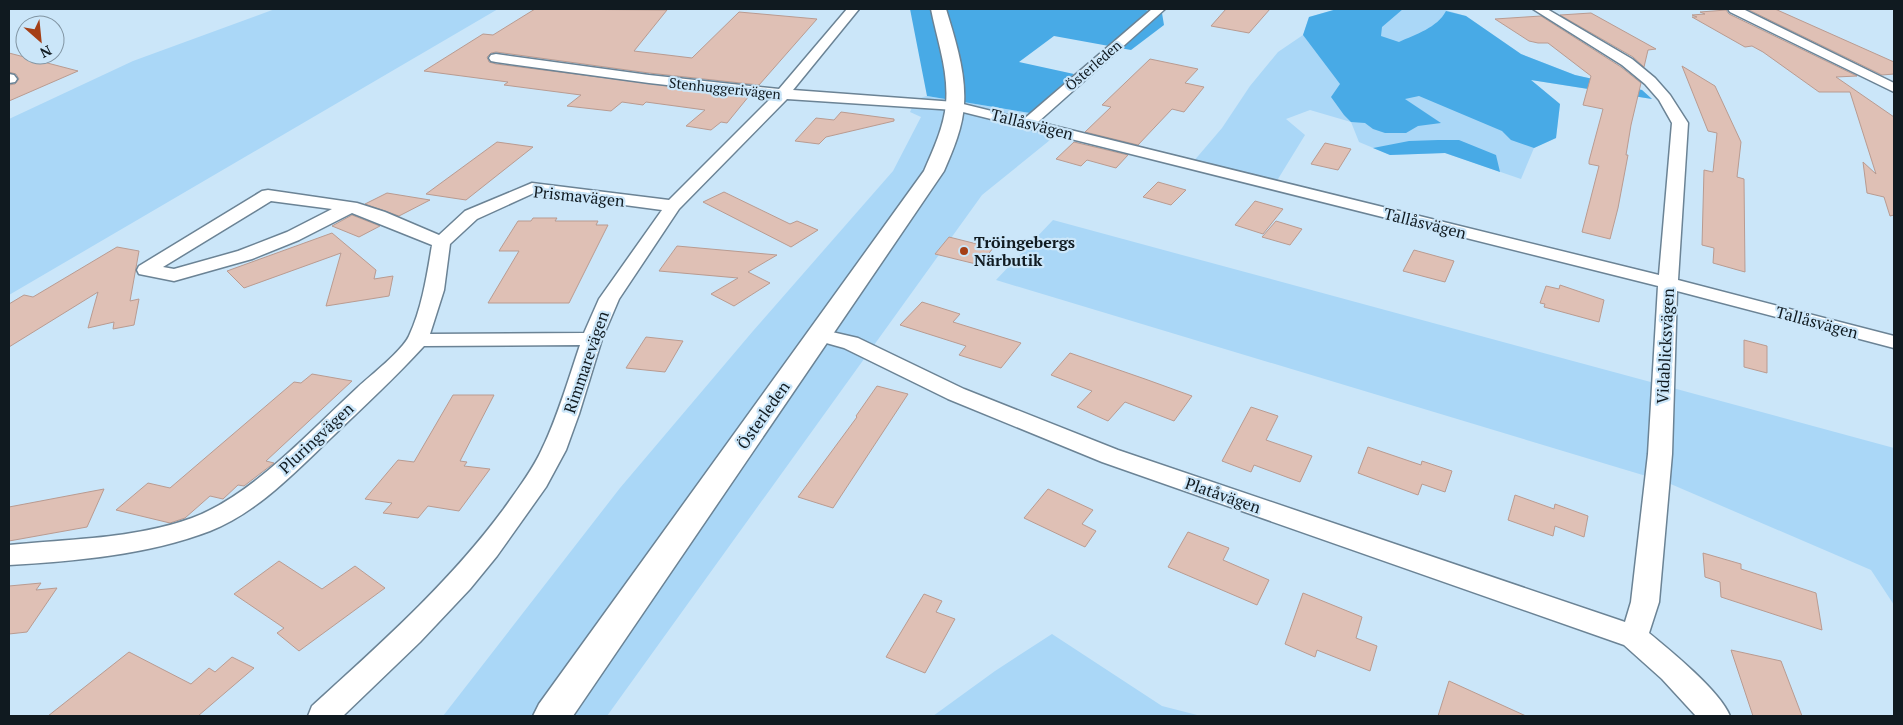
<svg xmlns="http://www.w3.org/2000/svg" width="1903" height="725" font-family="'PT Serif',serif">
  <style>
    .green { fill: #aad7f7 }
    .forest { fill: #48aae6 }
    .building { fill: #dfc0b5; stroke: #b99b91 }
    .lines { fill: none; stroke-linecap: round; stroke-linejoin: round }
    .minor-casing { stroke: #6b8395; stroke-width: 3 }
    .tertiary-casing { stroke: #6b8395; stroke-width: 3 }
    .minor { fill: #fff; fill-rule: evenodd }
    .tertiary { fill: #fff; fill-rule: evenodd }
    .poi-dot { fill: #a53f16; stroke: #cbe6f9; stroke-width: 2 }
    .labels { text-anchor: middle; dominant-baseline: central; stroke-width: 4.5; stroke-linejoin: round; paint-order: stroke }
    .far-street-label { font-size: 14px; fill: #101a20; stroke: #cbe6f9 }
    .street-label { font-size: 16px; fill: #101a20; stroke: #cbe6f9 }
    .poi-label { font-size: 16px; font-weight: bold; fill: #101a20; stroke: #cbe6f9; text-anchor: start }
  </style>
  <rect width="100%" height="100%" fill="#cbe6f9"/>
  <path class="green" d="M275 9H498L9 295V119L133 61Z
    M1337 9H1442L1466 16 1521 54 1575 75 1642 90 1652 99 1531 80 1560 104 1556 138 1534 148 1521 179 1445 153 1390 155 1359 142 1351 122 1310 110 1286 119 1305 135 1278 179 1266 189 1187 169 1222 128 1250 86 1278 52 1303 35 1309 17Z
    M927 96 1030 113 1055 136 982 195 607 716H443L620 488 753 331 893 171 921 117 910 112 916 99Z
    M1053 220 1894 448V605L1871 570 1666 482 996 280Z
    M1052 634 1162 706 1201 716H933L995 671Z"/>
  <path class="forest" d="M910 9H1140L1162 13 1164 25 1131 50 1054 36 1019 62 1074 74 1030 113 927 96Z
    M1337 9H1403L1382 27 1381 36 1399 42C1416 34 1437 28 1446 11L1466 16 1521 54 1575 75 1642 90 1652 99 1531 80 1560 104 1556 138 1534 148 1511 140 1502 131 1419 96 1405 99 1441 123 1418 126 1406 133H1385L1373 129 1365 123 1351 122 1344 115 1331 97 1340 84 1303 35 1309 17Z
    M1438 140H1459L1496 155 1500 172 1445 153 1390 155 1373 148 1409 141Z"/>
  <path class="building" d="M535 9 667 10 634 51 692 58 739 12 817 19 759 85 649 73 496 52 491 53 487 57 489 62 496 64 749 96 727 123 721 122 711 130 686 126 705 110 646 102 643 105 622 102 611 111 567 106 581 95 504 85 508 82 424 71 483 34 493 35Z
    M1226 9H1270L1249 33 1211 26Z
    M1747 9H1775L1894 62V74L1882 75Z
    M1726 10 1729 14 1857 76 1836 77 1894 117V215L1890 216 1884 197 1867 193 1863 162 1876 174 1850 92H1819L1763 52 1752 46 1745 47 1692 17H1697L1692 15 1705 14 1700 12Z
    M1591 13 1656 49 1648 50 1644 67 1633 57 1560 15Z
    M1541 16 1621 67 1641 83 1631 125 1626 155H1628L1618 208 1610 239 1582 232 1599 166 1589 164V161L1603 109 1583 105 1591 76 1548 43H1538L1529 41 1495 19Z
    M9 53 78 71 9 101V85L15 84 19 79 16 74 9 72Z
    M1150 59 1198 69 1185 83 1204 87 1184 112 1172 109 1138 145 1085 132 1111 107 1102 105Z
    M1682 66 1715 86 1741 142 1737 177 1744 179 1745 272 1713 263 1714 248 1702 245 1704 170 1713 172 1717 133 1708 131Z
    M841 112 894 119V121L826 137 819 144 795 141 816 118 834 120Z
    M497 142 533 147 466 200 426 194Z
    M1074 142 1128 155 1116 168 1087 160 1081 166 1056 159Z
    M1325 143 1351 149 1338 170 1311 164Z
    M1158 182 1186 190 1171 205 1143 197Z
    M724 192 790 224 797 221 818 230 791 247 703 202Z
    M387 193 430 200 399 216 365 204Z
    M1255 201 1283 209 1263 234 1235 225Z
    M352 215 380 226 359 237 332 226Z
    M533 218H557L555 221H598L596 225H608L569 303H488L519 251H499L518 221H531Z
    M1276 221 1302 229 1290 245 1262 237Z
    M332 233 376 270 374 279 393 276 389 296 326 306 341 253 244 288 227 271Z
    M949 237 993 248 980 265 935 254Z
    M677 246 777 255 748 272 770 283 734 306 711 294 738 278 659 271Z
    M117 247 139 251 130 301 139 299 134 325 113 329 114 322 88 328 98 292 9 347V304L24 295 33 297Z
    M1414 250 1454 261 1445 282 1403 271Z
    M1560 285 1604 300 1599 322 1544 307 1545 304 1540 303 1546 286 1559 289Z
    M922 302 960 314 953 322 1021 343 1001 368 959 355 966 346 900 325Z
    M646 337 683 341 665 372 626 368Z
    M1744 340 1767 346V373L1744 367Z
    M1070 353 1145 379 1192 396 1174 421 1125 402 1108 421 1077 407 1092 391 1051 375Z
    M312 374 352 381 266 461 274 463 244 486 238 485 223 499 210 496 185 518 170 523 116 510 148 483 170 488 294 382 301 383Z
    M877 386 908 394 833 508 798 497 857 417 856 416Z
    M453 395H494L460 461 467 462 464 466 490 469 459 511 428 506 418 518 383 513 392 503 365 499 398 460 414 462Z
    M1251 407 1278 416 1266 440 1312 456 1300 482 1254 465 1251 472 1222 461Z
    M1368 447 1421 465 1422 461 1452 471 1445 492 1422 484 1418 495 1358 473Z
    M104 489 87 527 9 541V507Z
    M1048 489 1093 510 1082 524 1096 531 1085 547 1024 518Z
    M1515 495 1554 509 1555 504 1588 516 1584 537 1555 526 1553 536 1508 520Z
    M1188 532 1229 548 1223 560 1269 580 1257 605 1168 567Z
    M1703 553 1741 564V569L1816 593 1822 630 1721 597 1720 582 1705 577Z
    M279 561 322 589 355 566 385 588 299 651 277 633 284 628 234 594Z
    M41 583 36 590 57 588 27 632 9 634V586Z
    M1303 593 1362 617 1356 638 1377 646 1370 671 1317 650 1315 657 1285 644Z
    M924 594 942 601 936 612 955 619 925 673 886 657Z
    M1731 650 1781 661 1802 716H1753Z
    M129 652 191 684 209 668 215 672 232 657 254 668 198 716H48Z
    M1449 681 1526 716H1438Z"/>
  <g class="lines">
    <g class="minor-casing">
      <path id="minor" d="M847 9H859L793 90 955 102 1024 119 1152 9H1165L1038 122 1659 275 1672 123 1659 100 1645 84 1622 65 1533 9H1547L1632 59 1655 78 1670 95 1688 123 1678 280 1894 336V348L1677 291 1672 454 1659 602 1649 633C1671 651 1720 691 1730 716H1696L1662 679 1624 645 1102 462 948 399 844 348 812 339 809 335 812 331 819 329 858 338 964 389 1118 450 1625 622 1631 602 1648 454 1658 286 955 110 787 99 679 209 619 299 602 339 579 414 566 450 546 487 497 556 470 589 420 642 343 716H308L312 706C380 644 448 584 503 510 517 490 532 471 542 449 558 416 568 380 580 345L424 346C395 378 363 407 332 437 295 472 258 512 210 531 147 555 76 561 9 565V545C69 539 134 539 192 518 253 495 310 431 358 387 371 375 402 351 409 336 422 308 427 275 432 245L352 213 299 240 252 259 174 281 139 274 137 270 139 266 262 191 268 190 357 203 385 212 439 235 465 211 532 183 669 200 772 97 649 83 496 62 491 61 489 58 491 55 496 54 649 75 779 89ZM534 193 662 210 599 299 584 333 430 334 444 290 450 244 477 219ZM271 201 332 209 287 232 238 251 174 269 163 267Z
        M1728 9H1743L1894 83V92L1730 12Z
        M9 74 14 75 17 79 15 82 9 83Z"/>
    </g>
    <g class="tertiary-casing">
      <path id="tertiary" d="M931 9H946C955 39 966 72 964 104 963 127 953 150 944 171L573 716H533L539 704 924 171C933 150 944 127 946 104 949 71 937 40 931 9Z"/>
    </g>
    <use href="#minor" class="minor"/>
    <use href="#tertiary" class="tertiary"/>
  </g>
  <circle class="poi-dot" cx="964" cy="251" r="5"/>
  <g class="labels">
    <g class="far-street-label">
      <text transform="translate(1093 65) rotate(-41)">Österleden</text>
      <text transform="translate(725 88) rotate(6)">Stenhuggerivägen</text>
    </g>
    <g class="street-label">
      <text transform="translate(1032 124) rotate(14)">Tallåsvägen</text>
      <text transform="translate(579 196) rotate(6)">Prismavägen</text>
      <text transform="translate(1425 223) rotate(14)">Tallåsvägen</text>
      <text transform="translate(1817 322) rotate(15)">Tallåsvägen</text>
      <text transform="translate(1665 346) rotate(-87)">Vidablicksvägen</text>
      <text transform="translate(586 362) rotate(-71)">Rimmarevägen</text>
      <text transform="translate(763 415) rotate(-55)">Österleden</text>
      <text transform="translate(316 438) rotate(-43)">Pluringvägen</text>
      <text transform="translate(1223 495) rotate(19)">Platåvägen</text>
    </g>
    <g class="poi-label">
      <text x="974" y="242">Tröingebergs<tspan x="974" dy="18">Närbutik</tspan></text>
    </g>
  </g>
  <rect width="1903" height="725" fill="none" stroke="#101a20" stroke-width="20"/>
  <g transform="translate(40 40) rotate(153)"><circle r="24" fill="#cbe6f9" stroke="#8094a2"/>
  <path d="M0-4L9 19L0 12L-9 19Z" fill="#a53f16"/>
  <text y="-8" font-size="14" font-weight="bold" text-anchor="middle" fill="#101a20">N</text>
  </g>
</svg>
